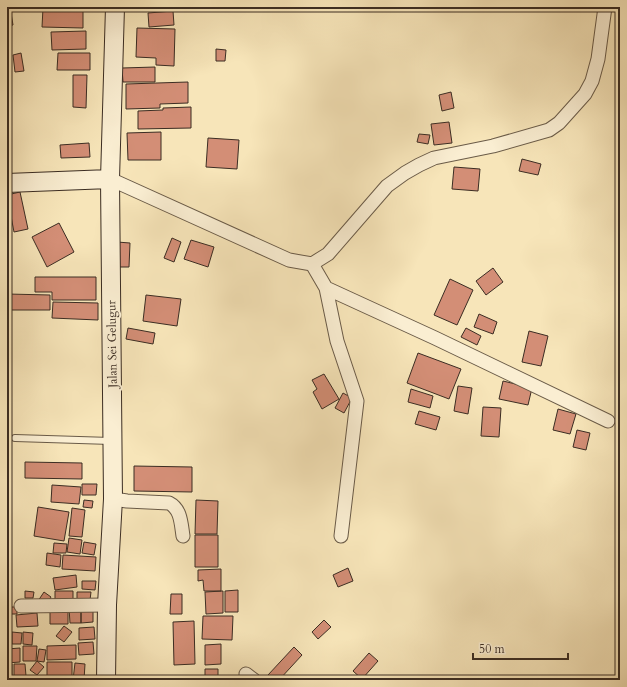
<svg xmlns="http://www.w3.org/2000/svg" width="627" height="687" font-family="Cardo,serif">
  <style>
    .building { fill: #d38e76; stroke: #3b2d23 }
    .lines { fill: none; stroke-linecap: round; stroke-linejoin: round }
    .lane-casing { stroke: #6a5b48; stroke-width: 8 }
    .street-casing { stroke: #6a5b48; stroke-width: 15 }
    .secondary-casing { stroke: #3b2d23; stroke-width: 20 }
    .lane { stroke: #faeed2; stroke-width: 6 }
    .street { stroke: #faeed2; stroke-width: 13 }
    .secondary { stroke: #faeed2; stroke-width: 18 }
    .labels { text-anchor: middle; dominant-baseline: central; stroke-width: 4; stroke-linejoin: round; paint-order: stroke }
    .street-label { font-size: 12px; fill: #3b2d23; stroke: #faeed2 }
  </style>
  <rect width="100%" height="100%" fill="#f7e5b9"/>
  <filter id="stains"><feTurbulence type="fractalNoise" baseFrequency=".005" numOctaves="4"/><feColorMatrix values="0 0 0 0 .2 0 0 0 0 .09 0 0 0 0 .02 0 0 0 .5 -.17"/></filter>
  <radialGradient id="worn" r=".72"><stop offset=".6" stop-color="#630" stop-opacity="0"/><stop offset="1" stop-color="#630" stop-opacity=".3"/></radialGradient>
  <path class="building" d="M7 7H10L13 25 7 26Z
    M43 8 83 9V28L42 27Z
    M173 11 174 25 149 27 148 13Z
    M137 28 175 29 174 66 156 65V58L136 57Z
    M86 31V49L52 50 51 32Z
    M216 49 226 50 225 61H216Z
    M21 53 24 71 15 72 13 55Z
    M58 53H90V70H57Z
    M155 67V82H123L122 68Z
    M73 75H87L86 108 73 107Z
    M188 82V103L160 104V108L126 109V84Z
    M451 92 454 108 442 111 439 95Z
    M191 107V128L138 129V111L163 110V108Z
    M449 122 452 143 434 145 431 124Z
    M161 132V160H128L127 133Z
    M419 134 430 135 428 144 417 142Z
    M208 138 239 140 237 169 206 167Z
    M89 143 90 157 61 158 60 145Z
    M522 159 541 164 538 175 519 171Z
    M454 167 480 169 478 191 452 189Z
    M20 192 28 229 14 232 7 195Z
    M59 223 74 252 47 267 32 237Z
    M172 238 181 242 174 262 164 258Z
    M191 240 214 247 208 267 184 259Z
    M117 242 130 243 129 267H116Z
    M493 268 503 282 486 295 476 281Z
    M35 277H96V300H52V292H35Z
    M450 279 473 290 457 325 434 315Z
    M7 294 50 295V310H7Z
    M146 295 181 299 177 326 143 321Z
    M53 302 98 303V320L52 318Z
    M479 314 497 322 493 334 474 327Z
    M128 328 155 333 153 344 126 339Z
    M466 328 481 336 477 345 461 337Z
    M529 331 548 336 541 366 522 362Z
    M418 353 461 369 449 399 407 383Z
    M324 374 339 399 322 409 313 392 317 389 312 380Z
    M503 381 532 388 528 405 499 399Z
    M458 386 472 388 468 414 454 411Z
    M411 389 433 396 430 408 408 402Z
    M343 393 352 398 344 413 335 408Z
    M483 407 501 408 499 437 481 436Z
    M558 409 576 414 570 434 553 430Z
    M419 411 440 417 436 430 415 424Z
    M577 430 590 433 586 450 573 447Z
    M25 462 82 463V479L25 478Z
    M134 466 192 467V492L134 491Z
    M82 484H97L96 495H82Z
    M52 485 81 487 79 504 51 502Z
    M84 500 93 501 92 508 83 507Z
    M196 500 218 501 217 534H195Z
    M38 507 69 512 64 541 34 536Z
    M72 508 85 510 82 537 69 536Z
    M195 535H218V567H195Z
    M69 538 82 540 80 554 67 552Z
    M84 542 96 544 94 555 82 553Z
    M54 543 67 544 66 553H53Z
    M47 553 61 555 60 567 46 565Z
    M63 555 96 557 95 571 62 569Z
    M348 568 353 581 338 587 333 575Z
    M221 569V591H204L203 580 198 581V570Z
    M76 575 77 587 55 590 53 578Z
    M82 581H96L95 590 82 589Z
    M238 590V612H225V591Z
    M25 591 34 592 33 598H25Z
    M55 591H73V602L55 601Z
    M223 591V613L206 614 205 592Z
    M44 592 51 597 46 605 38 601Z
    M77 592H91L90 600H77Z
    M171 594H182V614H170Z
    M8 607H17V614H8Z
    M50 608H68V624H50Z
    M69 608H81V623H70Z
    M81 608H93V622L81 623Z
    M37 613 38 626 17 627 16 615Z
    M203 616H233L232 640 202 639Z
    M324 620 331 627 318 639 312 632Z
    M194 621 195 664 174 665 173 622Z
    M64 626 72 632 64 642 56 636Z
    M94 627 95 639 79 640V628Z
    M7 632H11L10 646H7Z
    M12 632 22 633 21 644H12Z
    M23 632 33 633 32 645 23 644Z
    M93 642 94 654 79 655 78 643Z
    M221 644V664L205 665V645Z
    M76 645V659L47 660V646Z
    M23 646H37L36 661H23Z
    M294 647 302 655 279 680H273L268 675Z
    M20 648V662L7 663V649Z
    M39 649 46 650 44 662 37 661Z
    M369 653 378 661 362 679 353 671Z
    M37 661 44 667 37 675 30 670Z
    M47 662H72V680H47Z
    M75 663 85 664 84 680H73Z
    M7 664H12V680H7Z
    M14 664H25L26 676H14Z
    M205 669H218V680H205Z"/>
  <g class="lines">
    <g class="lane-casing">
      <path id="lane" d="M15 438 111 441"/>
    </g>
    <g class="street-casing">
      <path id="street" d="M110 179 289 260 312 264 328 254 387 186 405 173 419 165 434 158 493 146 549 130 559 123 585 94 592 81 598 59 605 7
        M312 264 326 288 337 341 357 401 341 536
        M326 288 435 338 608 421
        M113 499 127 501 169 503C181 509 181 523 183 536
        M21 606 107 605
        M246 674 254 680"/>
    </g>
    <g class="secondary-casing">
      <path id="secondary" d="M7 183 110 179
        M106 680 107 605 113 499 110 179 115 7"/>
    </g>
    <use href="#lane" class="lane"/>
    <use href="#street" class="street"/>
    <use href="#secondary" class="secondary"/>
  </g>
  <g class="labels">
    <g class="street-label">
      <text transform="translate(112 344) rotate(-91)">Jalan Sei Gelugur</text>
    </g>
  </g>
  <rect width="627" height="687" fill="none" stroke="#f7e5b9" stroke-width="24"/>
  <rect x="8" y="8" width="611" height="671" fill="none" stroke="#3b2d23" stroke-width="2"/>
  <rect x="12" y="12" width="603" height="663" fill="none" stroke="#3b2d23"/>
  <path d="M473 653v6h95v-6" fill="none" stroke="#3b2d23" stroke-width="2"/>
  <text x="479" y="653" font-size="12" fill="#3b2d23" stroke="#faeed2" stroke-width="3" paint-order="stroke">50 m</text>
  <rect width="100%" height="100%" filter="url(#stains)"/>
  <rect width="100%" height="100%" fill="url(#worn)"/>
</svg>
